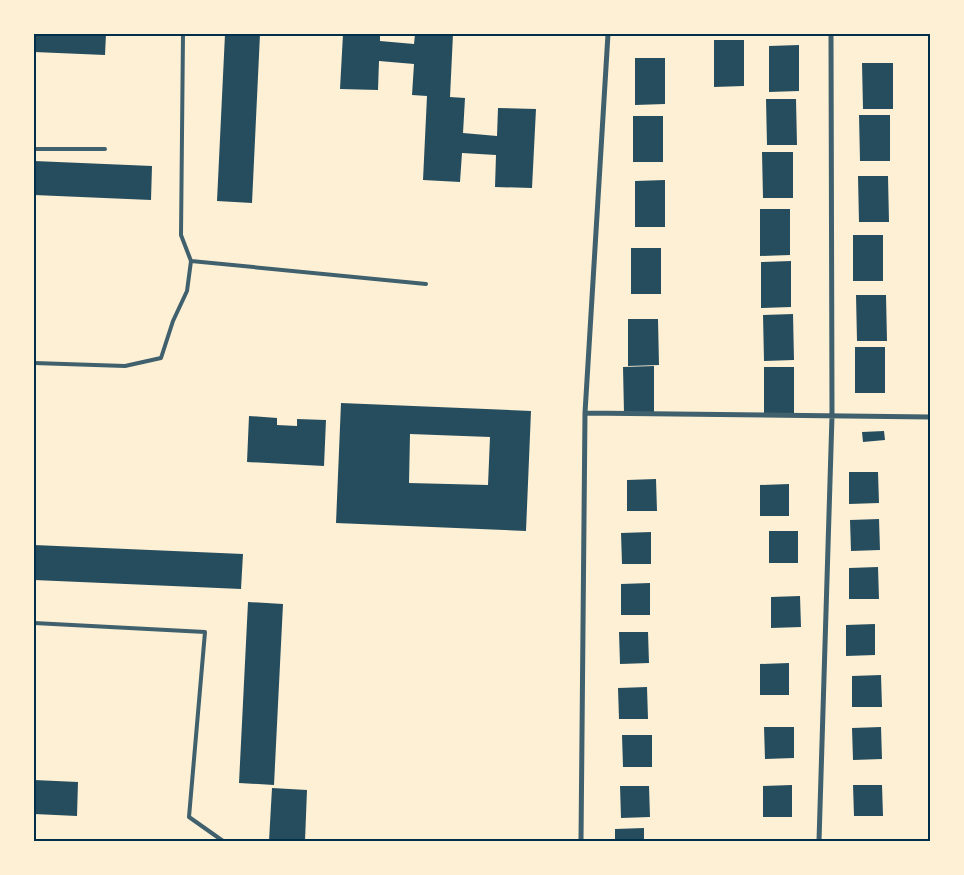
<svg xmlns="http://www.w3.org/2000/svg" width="964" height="875" font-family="'Source Sans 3',sans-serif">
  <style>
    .building { fill: #264d5e; fill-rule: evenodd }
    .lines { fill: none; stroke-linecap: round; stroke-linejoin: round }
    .service { stroke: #3f606c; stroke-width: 4 }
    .minor { stroke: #3f606c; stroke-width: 5 }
    .neatline { fill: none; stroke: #003049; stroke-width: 2 }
  </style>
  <rect width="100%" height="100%" fill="#fdf0d5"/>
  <path class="building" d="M34 34H106L105 55 34 52Z
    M225 34H260L252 203 217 201Z
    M343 34H380V41L414 44 415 34H453L450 97 465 98 463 133 497 136 498 108 536 109 532 188 495 187 496 155 462 153 460 182 423 180 427 96 412 95 414 64 379 61 378 90 340 89Z
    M714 40H744V86L714 87Z
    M799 45V91L769 92V46Z
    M635 58H665V104L635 105Z
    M862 63H893V109H863Z
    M766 99H796L797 145H767Z
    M859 115H890V161H860Z
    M633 116H663V162H633Z
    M762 152H793V198H763Z
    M34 161 152 166 151 200 34 195Z
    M858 176H888L889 222H859Z
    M665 180V227H635V181Z
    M760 209H790V255L760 256Z
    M853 235H883V281H853Z
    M631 248H661V294H631Z
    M791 261V307L761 308V262Z
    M856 295H886L887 341H857Z
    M793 314 794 360 764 361 763 315Z
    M628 319H658L659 365 628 366Z
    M855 347H885V393H855Z
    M654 366V413H624L623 367Z
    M764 367H794V413L764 414Z
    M341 403 531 411 526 531 336 523ZM410 434 490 437 488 485 409 483Z
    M249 416 277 418V425L297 426V419L326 420 324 466 247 462Z
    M884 431 885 440 863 442 862 432Z
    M849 472H878L879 503 849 504Z
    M656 479 657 511H627V480Z
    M789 484V516H760V485Z
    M879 519 880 550 851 551 850 520Z
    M769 531H798V563H769Z
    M651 532V564H622L621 533Z
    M34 545 243 554 241 589 34 580Z
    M878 567 879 599H849V568Z
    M650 583V615H621V584Z
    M800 596 801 627 771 628V597Z
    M248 602 283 604 274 785 239 783Z
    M875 624V655L846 656V625Z
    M619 632H648L649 663 620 664Z
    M789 663V695H760V664Z
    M881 675 882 707H852V676Z
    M647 687 648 719H619L618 688Z
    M764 727H794V758L765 759Z
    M881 727 882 759 853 760 852 728Z
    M622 735H652V767H623Z
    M34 780 78 782 77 816 34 814Z
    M792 785V817H763V786Z
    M853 785H882L883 816H854Z
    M620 786H649L650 817 621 818Z
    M272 788 307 790 305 841H269Z
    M644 828V841H615V829Z"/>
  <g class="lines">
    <path class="service" d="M34 149H105
      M191 261 426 284
      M34 363 125 366 161 358 173 321 187 291 191 261 181 235 183 34
      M34 623 205 632 189 817 223 841"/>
    <path class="minor" d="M585 413 930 417
      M581 841 585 413 608 34
      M819 841 832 416 831 34"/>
  </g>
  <rect width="964" height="875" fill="none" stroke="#fdf0d5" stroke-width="70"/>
  <rect x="35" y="35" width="894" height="805" class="neatline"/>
</svg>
